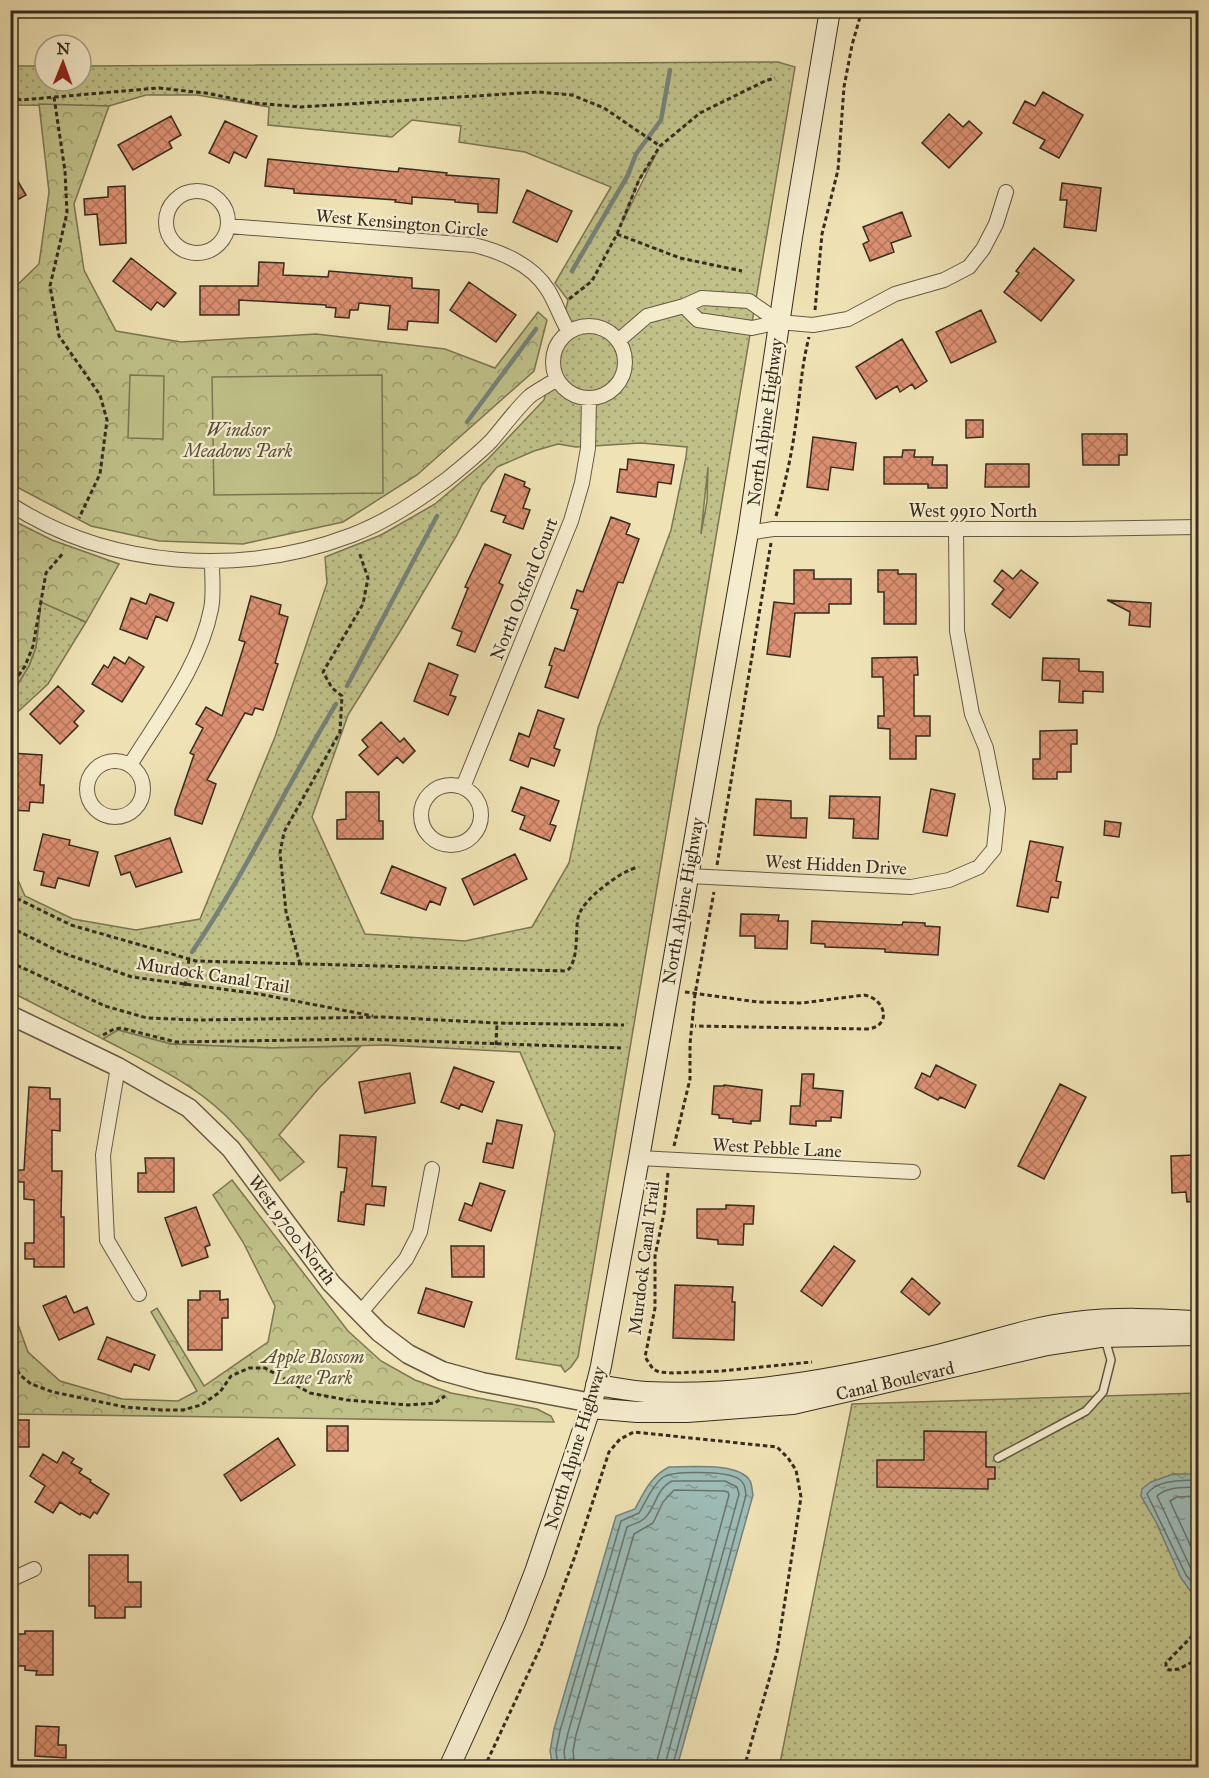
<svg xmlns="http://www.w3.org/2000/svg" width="1209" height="1778" font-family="'IM FELL Great Primer',serif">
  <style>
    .grass { fill: url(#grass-dots); stroke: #7b7654; stroke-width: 1.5; fill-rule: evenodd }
    .park { fill: url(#park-crowns); stroke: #7b7654; stroke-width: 1.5 }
    .pitch { fill: #c0c189; stroke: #7b7654; stroke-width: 1.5 }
    .water { fill: url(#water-ripples); stroke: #74827a; stroke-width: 1.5 }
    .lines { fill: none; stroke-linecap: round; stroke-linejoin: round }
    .shore { stroke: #6a746b; stroke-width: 1.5 }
    .stream { stroke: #74827a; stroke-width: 4.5 }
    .building { fill: url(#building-cross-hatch); stroke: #362b1f; stroke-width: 1.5 }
    .service-casing { stroke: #645944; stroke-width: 10 }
    .minor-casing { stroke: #645944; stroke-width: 16 }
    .tertiary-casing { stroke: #645944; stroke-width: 21 }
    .secondary-casing { stroke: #362b1f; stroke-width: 22 }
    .path { stroke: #362b1f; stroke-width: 3; stroke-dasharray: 4.5 3; stroke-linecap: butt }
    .service { stroke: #f5ecce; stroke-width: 7 }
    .minor { stroke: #f5ecce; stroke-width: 14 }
    .tertiary { stroke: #f5ecce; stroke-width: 18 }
    .secondary { stroke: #f5ecce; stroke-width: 20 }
    .labels { text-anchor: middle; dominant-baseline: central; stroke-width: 4.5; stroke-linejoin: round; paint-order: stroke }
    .street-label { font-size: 18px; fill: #362b1f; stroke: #f5ecce }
    .park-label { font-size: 18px; font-style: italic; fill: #58503a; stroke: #f5ecce }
  </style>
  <defs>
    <pattern id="grass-dots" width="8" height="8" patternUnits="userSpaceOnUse" patternTransform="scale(1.5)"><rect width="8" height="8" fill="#c0c189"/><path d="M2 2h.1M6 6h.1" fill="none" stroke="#9d9d6f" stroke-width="1.8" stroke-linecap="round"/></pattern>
    <pattern id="park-crowns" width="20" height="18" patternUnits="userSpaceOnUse" patternTransform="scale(1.5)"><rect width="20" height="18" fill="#c0c189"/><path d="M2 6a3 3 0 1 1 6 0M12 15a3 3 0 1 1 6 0" fill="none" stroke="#9d9d6f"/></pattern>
    <pattern id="water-ripples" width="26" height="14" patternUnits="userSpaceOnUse" patternTransform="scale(1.5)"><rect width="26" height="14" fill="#9dbcb7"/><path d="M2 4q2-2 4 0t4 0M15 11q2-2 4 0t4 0" fill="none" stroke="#819994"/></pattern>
    <pattern id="building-cross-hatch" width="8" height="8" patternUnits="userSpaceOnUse" patternTransform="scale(1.5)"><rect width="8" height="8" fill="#dc9071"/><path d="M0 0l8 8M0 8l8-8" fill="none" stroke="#b3765c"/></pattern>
  </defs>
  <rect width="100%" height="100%" fill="#efe2b4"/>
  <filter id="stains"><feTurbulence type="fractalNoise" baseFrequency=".00333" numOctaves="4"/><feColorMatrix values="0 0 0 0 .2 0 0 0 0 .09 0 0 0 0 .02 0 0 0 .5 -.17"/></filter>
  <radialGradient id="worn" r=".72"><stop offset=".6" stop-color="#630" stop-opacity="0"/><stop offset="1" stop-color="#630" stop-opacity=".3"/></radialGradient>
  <path class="grass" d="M778 62 795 67 578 1357 571 1367 565 1372 561 1366 516 1359 555 1134 520 1052 385 1045 270 1048 171 1044 118 1030 103 1039 11 992 10 862 25 896 73 919 136 930 200 919 275 737 327 583 325 557 381 535 435 504 488 459 544 400 568 300 555 283 611 187 525 152 459 142 461 126 412 120 392 137 268 125 269 107 197 95H146L109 106 14 105 11 103V66H45V81H81V66ZM656 154 623 221 622 222 639 180ZM641 443 687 447 686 457 671 530 598 728 569 863 532 927 465 941 365 934 312 817 348 715 404 625 457 535 482 485 497 467 534 451 558 444 576 447ZM708 467 707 501 701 534V533Z
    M41 602 86 622 48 684 11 718V695L29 666 36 647Z
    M1198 1393V1767L779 1768 852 1404Z"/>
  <path class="park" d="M39 104 109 106 74 204 84 270 116 331 181 342 316 334 445 349 495 368 538 312 547 320 534 371 417 475 343 522 243 544 159 541 91 526 11 484 10 292 39 264 49 192Z
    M12 520 52 540 119 564 86 622 41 602 36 647 29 666 11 695 10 527Z
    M118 1030 171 1044 270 1048 361 1046 319 1088 279 1135 304 1162 280 1181C263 1158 245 1134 224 1114 189 1081 145 1061 103 1039Z
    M232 1180 348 1331 381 1361 415 1380 451 1393 537 1409 551 1416 554 1422 11 1414V1288L12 1308 28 1352 60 1381 122 1399 178 1401 197 1391 151 1312 157 1308 204 1386 268 1342 275 1306 243 1242 213 1195Z"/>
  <path class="pitch" d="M130 375 164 376 163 439 128 438Z
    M382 375 383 493 214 495 212 377Z"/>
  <path class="water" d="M669 1467C688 1467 740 1462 750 1481 752 1484 752 1491 753 1495L677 1767H553L550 1751 554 1729 616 1516 635 1509C644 1492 651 1476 669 1467Z
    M1173 1474H1198V1594L1191 1592 1181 1578 1156 1522 1141 1496 1142 1489 1151 1482Z"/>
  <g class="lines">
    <path class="shore" d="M1198 1480C1182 1481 1158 1479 1147 1494L1186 1575 1195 1586 1198 1588
      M1198 1487C1184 1488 1168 1486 1157 1496L1192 1571 1198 1579
      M1198 1496 1177 1497 1170 1501 1198 1562
      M558 1768 556 1751 560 1731 621 1521 639 1513C646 1502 651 1487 662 1478 671 1470 728 1471 739 1479 745 1483 745 1488 746 1495L672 1768
      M566 1768 564 1751 568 1733 627 1527C632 1524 640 1523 645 1518 656 1507 656 1489 672 1481H725L737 1487 739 1494 664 1768
      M575 1768 573 1751 576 1735 634 1534 653 1523 663 1502 674 1490 724 1491 728 1492 729 1495 655 1768"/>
    <path class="stream" d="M572 271 628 175 636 154 661 120 670 70
      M467 422 536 329
      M347 686 437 516
      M192 952C246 873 286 786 336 704"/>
  </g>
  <path class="building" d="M1043 92 1083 115 1059 158 1040 148 1045 140 1013 123 1025 101 1035 106Z
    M949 114 963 127 969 121 982 133 949 168 922 143Z
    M171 116 181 135 169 142 172 148 133 170 118 145Z
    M225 121 257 136 246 158 234 152 229 163 209 153Z
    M268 159 398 172 399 168 447 173 446 175 499 179 497 213 478 212V204L455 202V200L412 197V204L395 202 396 200 294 193V189L265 186Z
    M10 168 26 195 10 204Z
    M1062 183 1101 188 1096 231 1064 227 1067 200H1060Z
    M125 186 126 243 100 245 97 214 85 215 84 199 108 197V187Z
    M527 190 572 211 557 242 513 222Z
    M902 212 911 236 891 243 894 252 870 261 863 244 869 241 863 227Z
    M1034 248 1074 280 1041 321 1004 292 1019 273 1016 271Z
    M131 258 176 293 164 307 157 302 151 310 113 281Z
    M259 262 284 263 283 275 328 277 329 271 412 278V288L439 290 438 323 408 321 407 330 388 329 390 306 359 303 358 310H350L349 318 335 317 336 308 326 307V305L239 300V315H200V286H258Z
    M469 282 516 315 496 342 450 310Z
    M981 310 996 342 951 363 936 332Z
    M902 339 927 381 915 389 912 384 900 392 897 386 876 399 856 367Z
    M966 420H983V437L966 438Z
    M1082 434H1127V455H1119V465H1083Z
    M813 437 856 443 853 470 831 467 828 490 807 487Z
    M903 450H915L914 457H933L932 465H947V488H928V484H884V457H902Z
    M628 459 674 465 671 484 658 482 656 497 617 492 620 469 627 470Z
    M986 464H1029V487H985Z
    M505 474 525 482 524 486 530 489 523 508 530 510 523 529 503 522 506 516 491 511Z
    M611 517 630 524 626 534 639 539 623 583 618 582 578 698 545 687 552 666 549 665 555 648 564 651 578 610 571 608 577 590 583 592Z
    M485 544 511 555 499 583 503 585 475 652 457 645 462 632 452 628 468 588 465 587Z
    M794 570H814V579H851V604H829V613H795L790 657 767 654 774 602 794 604Z
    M878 570H898V574H916V624H884V592H878Z
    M1002 570 1013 579 1021 570 1038 583 1010 618 992 604 1004 589 994 581Z
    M150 594 174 603 167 621 156 616 147 639 120 629 131 598 146 604Z
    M251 596 281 605 279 614 288 617 275 663 278 664 263 710 255 708 252 715 245 713 207 780 216 784 202 824 175 815V810L194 755 190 753 203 728 196 724 206 707 222 716 245 642 239 640Z
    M1107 600 1151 603 1150 627 1129 625 1130 612Z
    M114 657 125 664 129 657 144 667 122 702 92 684 104 665 108 668Z
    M917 657 918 675H914V716H930V736H916V759H890V729L878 728V716H884L883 677H872V658Z
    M1043 658 1079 659V671L1103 672V692L1083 691V703L1059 702 1060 681 1042 680Z
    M429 663 458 675 450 695 456 697 448 715 414 701Z
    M58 686 84 711 74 722 78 726 60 744 30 714Z
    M538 710 564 719 554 748 560 750 554 766 531 758 528 767 510 760 519 733 529 737Z
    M381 722 400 742 404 738 415 751 403 763 397 757 378 775 359 755 368 747 362 740Z
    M1077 730V744H1071V772H1057V779H1033V759H1040V731Z
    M10 753 42 755 40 785H44L43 803 30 802 29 811 10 810Z
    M521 787 559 801 550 824 556 826 550 841 520 829 525 816 512 811Z
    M931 789 955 794 947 836 923 832Z
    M346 792H379V821H383V839H337V820L346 819Z
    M830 796 880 797 878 839 853 838 854 819 829 818Z
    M756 799 791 801V818H807L806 838 754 835Z
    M1105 821 1121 823 1119 837 1104 835Z
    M43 834 70 840 69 845 98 852 89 886 58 878 55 888 41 885 44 872 34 870Z
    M170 838 182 872 136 887 130 872 121 875 115 856Z
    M1030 841 1063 847 1056 881 1061 882 1058 898 1051 897 1048 912 1017 906Z
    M515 854 527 879 474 905 462 879Z
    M392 866 446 888 440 905 430 901 426 910 381 893Z
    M741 914 779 915 778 921H788L787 949 755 948V936H740Z
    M812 921 902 925 903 922 925 923V926L940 927 938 955 885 952V949L825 947V944L811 943Z
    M936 1065 976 1085 965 1108 940 1097 938 1100 915 1088 922 1073 930 1077Z
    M454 1067 494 1082 482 1112 461 1104 459 1109 441 1102Z
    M410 1073 415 1103 365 1113 359 1082Z
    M802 1074H814L813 1088 843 1091 841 1118 831 1117V1121H816V1126L790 1124 791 1106H800Z
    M1060 1084 1086 1097 1044 1179 1018 1166Z
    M724 1085 762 1090 760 1121H751V1124L733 1122V1119L719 1118V1115L712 1114 714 1086H724Z
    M29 1087 50 1088V1099H60V1131L52 1130V1171H62L61 1217H64V1267H34V1259H25V1243H34V1200L24 1199V1182H17V1170H24Z
    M497 1120 522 1125 513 1168 483 1162 487 1143 492 1144Z
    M340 1135 376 1137 372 1186 386 1187 384 1206 366 1204 364 1225 338 1221 341 1192H344L347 1168 338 1167Z
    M1195 1155 1196 1171H1198V1201L1187 1202 1186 1192 1172 1193 1171 1156Z
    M145 1158H174V1192H138V1173H146Z
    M480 1183 505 1191 491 1231 459 1220 465 1203 472 1206Z
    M726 1205 754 1206 753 1224H744L743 1245 718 1244V1240L697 1238V1209H726Z
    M196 1207 210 1245 205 1247 208 1257 182 1266 165 1218Z
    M451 1246H484V1277H452Z
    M834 1246 855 1261 822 1306 801 1291Z
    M912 1278 940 1303 929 1315 901 1292Z
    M675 1285 733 1287 732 1302H735L734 1340 673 1338Z
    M426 1288 472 1302 464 1327 418 1313Z
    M200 1291H220V1300L228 1299V1318H222V1350H188V1300H200Z
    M66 1296 74 1313 87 1307 94 1324 59 1340 43 1306Z
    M107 1337 155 1355 149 1370 134 1364 131 1372 98 1359Z
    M10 1420H29V1447H10Z
    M327 1426H348V1451H327Z
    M924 1431 986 1432V1467H995V1479H988V1489L877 1487V1460H924Z
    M278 1438 295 1465 241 1501 224 1475Z
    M63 1452 74 1459 71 1463 82 1469 79 1473 91 1480 90 1482 109 1494 97 1514 94 1512 90 1518 81 1513 80 1515 60 1502 53 1513 35 1502 45 1486 30 1476 43 1454 57 1463Z
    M89 1555H128V1582H141V1607H125V1618H95V1606H89Z
    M25 1631H53V1675H36L37 1671 25 1670V1666H10V1634H25Z
    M36 1726 59 1727 58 1745H66V1758L35 1756Z"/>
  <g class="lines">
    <g class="service-casing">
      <path id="service" d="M998 1458 1086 1411 1103 1392 1111 1360 1105 1339"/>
    </g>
    <g class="minor-casing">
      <path id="minor" d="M166 222a31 31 0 1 1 62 0a31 31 0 1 1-62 0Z
        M228 226 474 245C502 252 532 264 548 290 556 303 561 319 569 332
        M684 306 698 320 752 328 779 322 813 325 848 319 895 294 944 280 969 267 983 249 996 224 1006 192
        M553 362a36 36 0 1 1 72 0a36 36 0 1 1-72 0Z
        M618 341 647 316 684 306 702 298 749 301 779 322
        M10 504C110 569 242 577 352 535 386 522 417 501 446 480 461 468 478 454 491 441 504 426 516 409 530 396 538 390 548 385 557 379
        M748 533 773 529H1072L1198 527
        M87 789a28 28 0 1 1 56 0a28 28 0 1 1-56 0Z
        M130 765C160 716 200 666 211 609 214 595 212 578 212 563
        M421 815a30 30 0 1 1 60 0a30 30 0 1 1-60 0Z
        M463 787 571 521 582 483 588 448 589 398
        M688 876 911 887 949 880 979 867 994 849 998 809 986 748 972 714 957 631 956 529
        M118 1067 103 1155 107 1240 139 1294
        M639 1158 913 1172
        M361 1312 406 1259 420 1232 432 1169
        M10 1580 34 1569"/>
    </g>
    <g class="tertiary-casing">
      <path id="tertiary" d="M10 1015 118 1067 189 1108 231 1149 331 1283 379 1332 408 1354 442 1371 482 1382 592 1403"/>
    </g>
    <g class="secondary-casing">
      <path id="secondary" d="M596 1385C612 1387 629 1391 646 1392 744 1397 843 1378 938 1355 984 1344 1029 1327 1076 1322 1116 1317 1158 1319 1198 1321
        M590 1408 637 1412H687L793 1404 1047 1345 1100 1337 1198 1335
        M449 1768 515 1623 535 1572 592 1403 601 1366 639 1158 748 533 792 237 830 10"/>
    </g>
    <path class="path" d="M10 96 21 100 158 88 206 93 254 103 301 107 538 92 572 95 604 108 660 146
      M54 97 65 171 67 213 50 286 59 336 100 395 107 420 100 474 79 518
      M617 234 680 258 742 271
      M569 299 592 281 617 234 639 180 660 146 700 113 765 81 775 78
      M815 310 822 234 838 170 844 87 852 45 862 10
      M776 516C784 487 791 459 795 429 800 398 801 368 809 337
      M10 688 25 666 33 646 46 573 64 552
      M717 865 771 543
      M10 895 71 925 196 961 565 971 569 969C579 956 575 933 578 918 581 900 621 871 638 867
      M10 927 60 952 132 977 259 994 373 1016
      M10 962 105 1006 147 1018 198 1020 383 1017 497 1023 624 1025
      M300 964 286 912 280 853 284 832 340 732 342 696 332 688 323 672 363 604 368 578 359 552
      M185 986 189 959
      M685 992 758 1002 802 1003 864 995C887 999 892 1028 866 1029L695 1026
      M103 1035 114 1029 121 1028 176 1042 362 1039 621 1048
      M496 1045 497 1023
      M674 1146 690 1079V1044L695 994 714 892
      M668 1173 664 1213 655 1256V1308L645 1357 653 1369 659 1372 673 1373 722 1371 812 1362
      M10 1357 20 1375 31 1384 53 1392 125 1407 162 1410H183L201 1405 220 1392 231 1376 249 1368H265L310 1393 347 1400 408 1405 435 1403 445 1396
      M1198 1630 1166 1663V1667L1169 1670 1179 1669 1198 1659
      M484 1768 541 1646 575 1556 609 1452 620 1439 634 1432 777 1447 788 1458 796 1470 801 1497 777 1652 744 1768
      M916 1768 929 1764"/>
    <use href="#service" class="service"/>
    <use href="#minor" class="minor"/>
    <use href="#tertiary" class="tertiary"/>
    <use href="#secondary" class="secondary"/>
  </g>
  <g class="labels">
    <g class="street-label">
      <text transform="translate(402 223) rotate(5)">West Kensington Circle</text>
      <text transform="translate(765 422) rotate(-82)">North Alpine Highway</text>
      <text x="973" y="511">West 9910 North</text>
      <text transform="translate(524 589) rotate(-68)">North Oxford Court</text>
      <text transform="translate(836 865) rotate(3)">West Hidden Drive</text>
      <text transform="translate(683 901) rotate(-80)">North Alpine Highway</text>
      <text transform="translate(213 975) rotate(9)">Murdock Canal Trail</text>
      <text transform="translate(777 1148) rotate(3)">West Pebble Lane</text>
      <text transform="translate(292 1230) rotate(53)">West 9700 North</text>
      <text transform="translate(644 1258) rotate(-83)">Murdock Canal Trail</text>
      <text transform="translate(895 1381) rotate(-13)">Canal Boulevard</text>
      <text transform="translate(575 1448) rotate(-73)">North Alpine Highway</text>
    </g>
    <g class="park-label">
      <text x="238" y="430">Windsor<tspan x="238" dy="21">Meadows Park</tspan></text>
      <text x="313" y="1357">Apple Blossom<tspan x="313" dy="21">Lane Park</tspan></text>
    </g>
  </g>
  <rect width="1209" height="1778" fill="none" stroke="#efe2b4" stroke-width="36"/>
  <rect x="12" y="12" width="1185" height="1754" fill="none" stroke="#362b1f" stroke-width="3"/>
  <rect x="18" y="18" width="1173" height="1742" fill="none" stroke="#362b1f" stroke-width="1.5"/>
  <g transform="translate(63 63) rotate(1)"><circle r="28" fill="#f5ecce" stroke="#a99f88" stroke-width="1.5"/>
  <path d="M0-4.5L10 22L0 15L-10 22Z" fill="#8f2418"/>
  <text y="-9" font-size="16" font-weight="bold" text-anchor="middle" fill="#362b1f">N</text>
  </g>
  <rect width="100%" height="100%" filter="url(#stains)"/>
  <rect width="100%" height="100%" fill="url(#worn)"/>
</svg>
